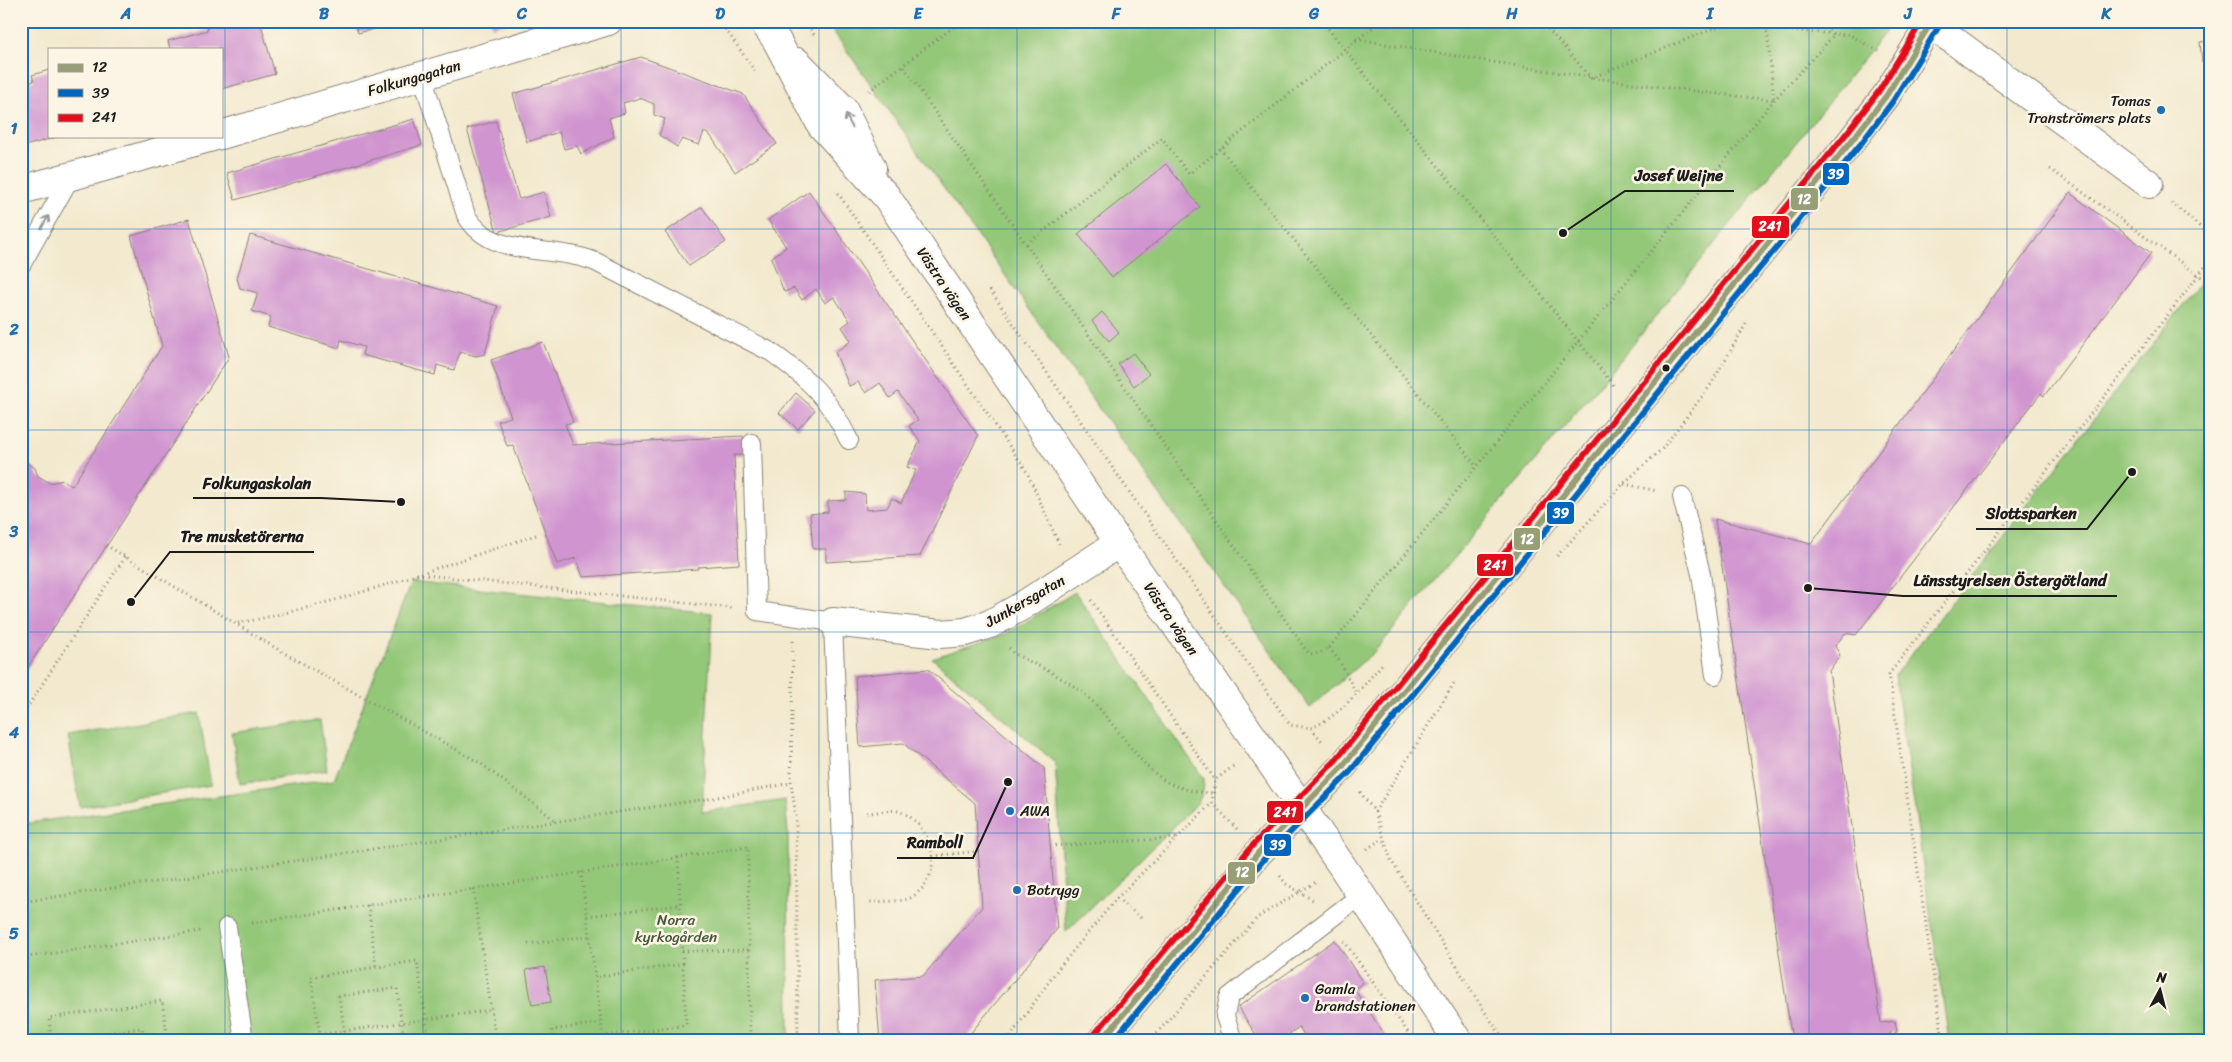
<svg xmlns="http://www.w3.org/2000/svg" width="2232" height="1062" font-family="Sriracha,sans-serif">
  <style>
    .green { fill: #94c879; stroke: #58724a }
    .building { fill: #d094d0 }
    .lines { fill: none; stroke-linecap: round; stroke-linejoin: round }
    .lane-casing { stroke: #878275; stroke-width: 20 }
    .street-casing { stroke: #878275; stroke-width: 30 }
    .secondary-casing { stroke: #878275; stroke-width: 30 }
    .path { stroke: #878275; stroke-width: 3; stroke-dasharray: 1 4; stroke-linecap: butt }
    .lane { stroke: #fff; stroke-width: 18 }
    .street { stroke: #fff; stroke-width: 28 }
    .secondary { stroke: #fff; stroke-width: 28 }
    .bus-1-casing { stroke: #fcf5e5; stroke-width: 10 }
    .bus-2-casing { stroke: #fcf5e5; stroke-width: 10 }
    .bus-3-casing { stroke: #fcf5e5; stroke-width: 10 }
    .bus-1 { stroke: #979f77; stroke-width: 6 }
    .bus-2 { stroke: #0065bd; stroke-width: 6 }
    .bus-3 { stroke: #e10e1c; stroke-width: 6 }
    .oneway { stroke: #999 }
    .grid { fill: none; stroke: #1f6fb2; stroke-width: 1; stroke-opacity: 0.55 }
    .poi-dot { fill: #1f6fb2; stroke: #fcf5e5; stroke-width: 2 }
    .bus-dot { fill: #1c1c1c; stroke: #fcf5e5; stroke-width: 2 }
    .labels { text-anchor: middle; dominant-baseline: central; stroke-width: 5; stroke-linejoin: round; paint-order: stroke }
    .street-label { font-size: 15px; fill: #1c1c1c; stroke: #fcf5e5 }
    .poi-label { font-size: 15px; fill: #1c1c1c; stroke: #fcf5e5; text-anchor: start }
    .park-label { font-size: 15px; fill: #46583d; stroke: #fcf5e5 }
    .leader { fill: none; stroke: #1c1c1c; stroke-width: 2 }
    .callout-dot { fill: #1c1c1c; stroke: #fcf5e5; stroke-width: 2 }
    .callout-label { font-size: 16px; text-anchor: middle; font-weight: bold; fill: #1c1c1c; stroke: #fcf5e5; stroke-width: 5; stroke-linejoin: round; paint-order: stroke }
    .line-badge { stroke: #fcf5e5; stroke-width: 2 }
    .badge-label { font-size: 14px; text-anchor: middle; font-weight: bold; fill: #fff }
    .neatline { fill: none; stroke: #1f6fb2; stroke-width: 2 }
    .grid-label { font-size: 16px; text-anchor: middle; font-weight: bold; fill: #1f6fb2 }
  </style>
  <rect width="100%" height="100%" fill="#fcf5e5"/>
  <filter id="ink" filterUnits="userSpaceOnUse"><feTurbulence type="fractalNoise" baseFrequency=".02" numOctaves="2"/><feDisplacementMap in="SourceGraphic" scale="10" xChannelSelector="R" yChannelSelector="G"/><feConvolveMatrix kernelMatrix="1 2 1 2 8 2 1 2 1" color-interpolation-filters="sRGB"/></filter>
  <filter id="wash" filterUnits="userSpaceOnUse"><feTurbulence type="fractalNoise" baseFrequency=".0096" numOctaves="4" result="noise"/><feDisplacementMap in="SourceGraphic" scale="20" xChannelSelector="R" yChannelSelector="G"/><feGaussianBlur stdDeviation="1.12" result="paint"/><feColorMatrix in="noise" values="0 0 0 0 0 0 0 0 0 0 0 0 0 0 0 0 0 1.4 0 .05"/><feComposite in="paint" operator="in"/></filter>
  <g filter="url(#wash)">
    <rect width="100%" height="100%" fill="#f2e9ce"/>
    <path class="green" d="M826 21H1894L1623 357 1376 650 1310 708Z
      M2211 269V1041H1949L1895 675Z
      M411 582 712 613 702 812 785 800 788 833 789 1041H21V824L334 780Z
      M1075 592 1204 779C1204 792 1201 800 1192 809L1066 932 1055 762 932 658 1008 633Z
      M199 713 211 785 80 807 68 735Z
      M320 720 327 770 240 784 232 733Z"/>
    <g id="blocks">
      <path class="building" d="M237 21H260L275 74 221 89V49H170L168 41 208 30 207 25 217 22 218 26Z
        M355 21H402V22L358 33Z
        M490 21H510V22L492 27Z
        M2211 41V63H2202L2200 42Z
        M641 57 743 94 777 144 735 172 710 135 704 132 699 145 682 139 677 147 659 135 665 119 654 115V104L640 98 623 103 625 113 609 118 614 137 581 154 577 146 564 149 559 132 527 142 513 94Z
        M49 70V136L57 137 21 147V85L34 81 32 75Z
        M414 119 422 145 235 200 227 173Z
        M496 121 519 199 544 192 551 217 497 232 467 129Z
        M1166 164 1200 207 1112 277 1078 234Z
        M809 191 978 436 920 556 826 562V549H813L810 514 828 512V501L846 500V492L865 494 866 510 887 508 892 498 901 503 916 470 907 467 920 441 909 426 918 420 898 392 890 398 880 383 866 393 858 382 849 386 835 352 851 341 842 327 850 321 834 297 825 303 816 289 802 300 794 288 784 292 771 258 786 247 768 220Z
        M2070 193 2151 253 2044 396 2041 393 1856 635 1845 633 1835 646 1840 655 1829 671 1881 1023 1895 1021 1897 1032 1890 1033 1891 1041H1792L1715 519 1811 544Z
        M702 207 726 242 689 266 665 232Z
        M189 219 229 357 21 678V459L35 468 38 476 50 483 63 480 72 486 162 346 131 236Z
        M250 235 498 306 485 354 476 356 460 352 454 370 437 365 435 375 362 355 364 347 341 340 339 348 268 327 271 317 252 311 258 293 240 288 237 278Z
        M1102 312 1119 332 1109 341 1092 321Z
        M543 342 573 422 565 424 573 445 743 436 745 455H734L739 564 698 567V569L583 577 576 558 557 564 513 445 507 446 498 421 511 417 491 360Z
        M1133 353 1149 374 1134 386 1118 364Z
        M796 393 815 410 798 429 779 413Z
        M928 669 1044 768 1057 929 964 1041H880L875 980 923 976 982 907 975 803 903 743 860 747 855 676Z
        M1335 940 1363 983 1354 989 1389 1041H1308L1299 1027 1279 1041H1260L1238 1007Z
        M545 967 551 1002 532 1005 526 970Z"/>
    </g>
  </g>
  <g filter="url(#ink)">
    <use href="#blocks" fill-opacity="0" stroke="#878275" stroke-width="1"/>
    <g class="lines">
      <g class="lane-casing">
        <path id="lane" d="M422 76 466 215C491 260 552 244 596 262L771 352C810 380 828 397 849 440
          M21 265 71 176
          M752 443 757 611 833 622 850 1041
          M1682 497 1701 574 1715 675
          M227 927 244 1041
          M1233 1041 1225 1016 1229 997 1361 895"/>
      </g>
      <g class="street-casing">
        <path id="street" d="M1923 21 1953 40 2149 184
          M221 135 608 21
          M21 190 216 136
          M833 622 940 634 965 632 990 624 1022 606 1119 543"/>
      </g>
      <g class="secondary-casing">
        <path id="secondary" d="M763 21 777 41 821 125 886 196 1119 543 1342 866 1458 1041
          M797 62 843 109 872 168
          M1101 1041 1259 852 1342 767 1853 139 1886 96 1932 21"/>
      </g>
      <path class="path" d="M720 21 757 74
        M805 21 815 36
        M1322 21 1614 386
        M1761 21 1767 29 1850 35 1878 51
        M1356 39C1495 63 1634 86 1774 100L1767 29 1737 23 1712 29 1591 78 1541 21
        M904 67 1303 646 1310 654 1320 653 1329 648 1774 100 1834 35 1820 21
        M869 91 961 21
        M1220 148 1477 467
        M2050 169 2211 284
        M838 193 1027 472 1059 544
        M2172 203 2211 236
        M1027 244 1162 138 1189 174 1381 21
        M990 290 1290 725 1311 728 1322 741
        M1624 484 1657 491
        M106 545 279 650 480 763 555 820
        M1557 556 1623 484 1662 449 1710 386 1746 324
        M417 574 732 608
        M1091 600 1215 780
        M238 623C340 604 438 567 536 535
        M793 641 791 783 796 816 798 1041
        M1009 648 1013 653C1040 667 1070 680 1091 700 1115 723 1142 770 1169 783 1183 790 1198 792 1213 793
        M1329 648 1340 662 1356 693
        M21 717 125 557
        M1311 728C1342 715 1362 687 1383 663
        M1360 792 1375 812 1391 860 1481 1006 1505 1041
        M1212 803 1237 829
        M1375 812 1454 683
        M867 813C877 813 893 808 901 812 932 825 945 872 917 893 915 895 911 898 908 899 896 902 882 901 870 902
        M1050 846 1179 838
        M1367 849 1383 838
        M933 856 979 851
        M678 857 683 964
        M581 872 603 1036 686 1025 683 964 595 977
        M1280 876 1286 884 1313 900
        M473 889 496 1041
        M1117 898 1141 918
        M21 902 713 798 791 783
        M368 905 376 967
        M587 916 679 905
        M252 923 748 847 750 1041
        M1344 941 1414 1041
        M528 944 589 936
        M682 951 750 950
        M21 958 201 931
        M51 1041 49 1018 162 1001 168 1041
        M72 1041V1038L142 1028 144 1041
        M275 1041 491 1010
        M321 1041 311 977 417 961 429 1041
        M346 1041 339 996 397 988 404 1041
        M553 1041 552 1030 601 1023
        M1007 1041 1058 969 1117 898 1212 803 1215 780 1235 765
        M1150 1041 1258 917 1316 882
        M1943 1041 1889 674 2211 259"/>
      <use href="#lane" class="lane"/>
      <use href="#street" class="street"/>
      <use href="#secondary" class="secondary"/>
      <g class="bus-1-casing">
        <path id="bus-1" d="M1101 1041 1259 852 1342 767 1853 139 1886 96 1932 21"/>
      </g>
      <g class="bus-2-casing">
        <path id="bus-2" d="M1113 1041 1265 858 1349 773 1860 145 1893 101 1939 26"/>
      </g>
      <g class="bus-3-casing">
        <path id="bus-3" d="M1094 1035 1252 846 1335 761 1846 134 1879 91 1922 21"/>
      </g>
      <use href="#bus-1" class="bus-1"/>
      <use href="#bus-2" class="bus-2"/>
      <use href="#bus-3" class="bus-3"/>
    </g>
    <defs><path id="oneway-shaft" d="M-6 0H5M1.5-3L5.5 0L1.5 3" fill="none" stroke-width="1.6" stroke-linecap="round" stroke-linejoin="round" transform="scale(1.25)"/></defs>
    <g class="oneway">
      <use href="#oneway-shaft" transform="translate(849 121) rotate(-117)"/>
      <use href="#oneway-shaft" transform="translate(45 222) rotate(-61)"/>
    </g>
  </g>
  <path class="grid" d="M225 21V1041M423 21V1041M621 21V1041M819 21V1041M1017 21V1041M1215 21V1041M1413 21V1041M1611 21V1041M1809 21V1041M2007 21V1041M21 229H2211M21 430H2211M21 632H2211M21 833H2211"/>
  <g class="poi-dot">
    <circle cx="2161" cy="110" r="5"/>
    <circle cx="1010" cy="811" r="5"/>
    <circle cx="1017" cy="890" r="5"/>
    <circle cx="1305" cy="998" r="5"/>
  </g>
  <circle class="bus-dot" cx="1666" cy="368" r="4.5"/>
  <g class="labels">
    <g class="street-label">
      <text transform="translate(414 78) rotate(-16)">Folkungagatan</text>
      <text transform="translate(944 284) rotate(56)">Västra vägen</text>
      <text transform="translate(1025 601) rotate(-30)">Junkersgatan</text>
      <text transform="translate(1171 619) rotate(56)">Västra vägen</text>
    </g>
    <g class="poi-label">
      <text x="2151" y="101" text-anchor="end">Tomas<tspan x="2151" dy="17">Tranströmers plats</tspan></text>
      <text x="1020" y="811">AWA</text>
      <text x="1027" y="890">Botrygg</text>
      <text x="1315" y="989">Gamla<tspan x="1315" dy="17">brandstationen</tspan></text>
    </g>
    <g class="park-label">
      <text x="676" y="920">Norra<tspan x="676" dy="17">kyrkogården</tspan></text>
    </g>
  </g>
  <path class="leader" d="M1563 233L1625 191H1734M401 502L321 498H193M2132 472L2087 529H1976M131 602L170 552H314M1808 588L1903 596H2117M1008 782L973 858H897"/>
  <g class="callout-dot">
    <circle cx="1563" cy="233" r="5"/>
    <circle cx="401" cy="502" r="5"/>
    <circle cx="2132" cy="472" r="5"/>
    <circle cx="131" cy="602" r="5"/>
    <circle cx="1808" cy="588" r="5"/>
    <circle cx="1008" cy="782" r="5"/>
  </g>
  <g class="callout-label">
    <text x="1679" y="181">Josef Weijne</text>
    <text x="257" y="489">Folkungaskolan</text>
    <text x="2031" y="519">Slottsparken</text>
    <text x="242" y="542">Tre musketörerna</text>
    <text x="2010" y="586">Länsstyrelsen Östergötland</text>
    <text x="935" y="848">Ramboll</text>
  </g>
  <g class="line-badge">
    <rect x="1822" y="162" width="28" height="24" rx="5" fill="#0065bd"/>
    <rect x="1790" y="187" width="29" height="24" rx="5" fill="#979f77"/>
    <rect x="1751" y="215" width="39" height="24" rx="5" fill="#e10e1c"/>
    <rect x="1546" y="501" width="29" height="24" rx="5" fill="#0065bd"/>
    <rect x="1513" y="527" width="28" height="24" rx="5" fill="#979f77"/>
    <rect x="1476" y="553" width="38" height="24" rx="5" fill="#e10e1c"/>
    <rect x="1266" y="800" width="38" height="24" rx="5" fill="#e10e1c"/>
    <rect x="1263" y="833" width="29" height="24" rx="5" fill="#0065bd"/>
    <rect x="1227" y="861" width="29" height="24" rx="5" fill="#979f77"/>
  </g>
  <g class="badge-label">
    <text x="1836" y="179">39</text>
    <text x="1804" y="204">12</text>
    <text x="1770" y="231">241</text>
    <text x="1561" y="518">39</text>
    <text x="1527" y="544">12</text>
    <text x="1495" y="570">241</text>
    <text x="1285" y="817">241</text>
    <text x="1278" y="850">39</text>
    <text x="1242" y="877">12</text>
  </g>
  <rect width="2232" height="1062" fill="none" stroke="#fcf5e5" stroke-width="55"/>
  <rect x="48" y="48" width="175" height="90" fill="#fcf5e5" stroke="#a29e95"/>
  <rect x="58" y="64" width="25" height="8" fill="#979f77" stroke="#a29e95"/>
  <text x="92" y="72" font-size="15" fill="#1c1c1c">12</text>
  <rect x="58" y="89" width="25" height="8" fill="#0065bd" stroke="#a29e95"/>
  <text x="92" y="98" font-size="15" fill="#1c1c1c">39</text>
  <rect x="58" y="114" width="25" height="8" fill="#e10e1c" stroke="#a29e95"/>
  <text x="92" y="122" font-size="15" fill="#1c1c1c">241</text>
  <g transform="translate(2160 990) rotate(7)" stroke="#fcf5e5" stroke-width="4" paint-order="stroke">
  <path d="M0-4L9 19L0 12L-9 19Z" fill="#1c1c1c"/>
  <text y="-8" font-size="14" font-weight="bold" text-anchor="middle" fill="#1c1c1c">N</text>
  </g>
  <rect x="28" y="28" width="2176" height="1006" class="neatline"/>
  <g class="grid-label">
    <text x="126" y="19">A</text>
    <text x="324" y="19">B</text>
    <text x="522" y="19">C</text>
    <text x="720" y="19">D</text>
    <text x="918" y="19">E</text>
    <text x="1116" y="19">F</text>
    <text x="1314" y="19">G</text>
    <text x="1512" y="19">H</text>
    <text x="1710" y="19">I</text>
    <text x="1908" y="19">J</text>
    <text x="2106" y="19">K</text>
    <text x="14" y="134">1</text>
    <text x="14" y="335">2</text>
    <text x="14" y="537">3</text>
    <text x="14" y="738">4</text>
    <text x="14" y="939">5</text>
  </g>
</svg>
